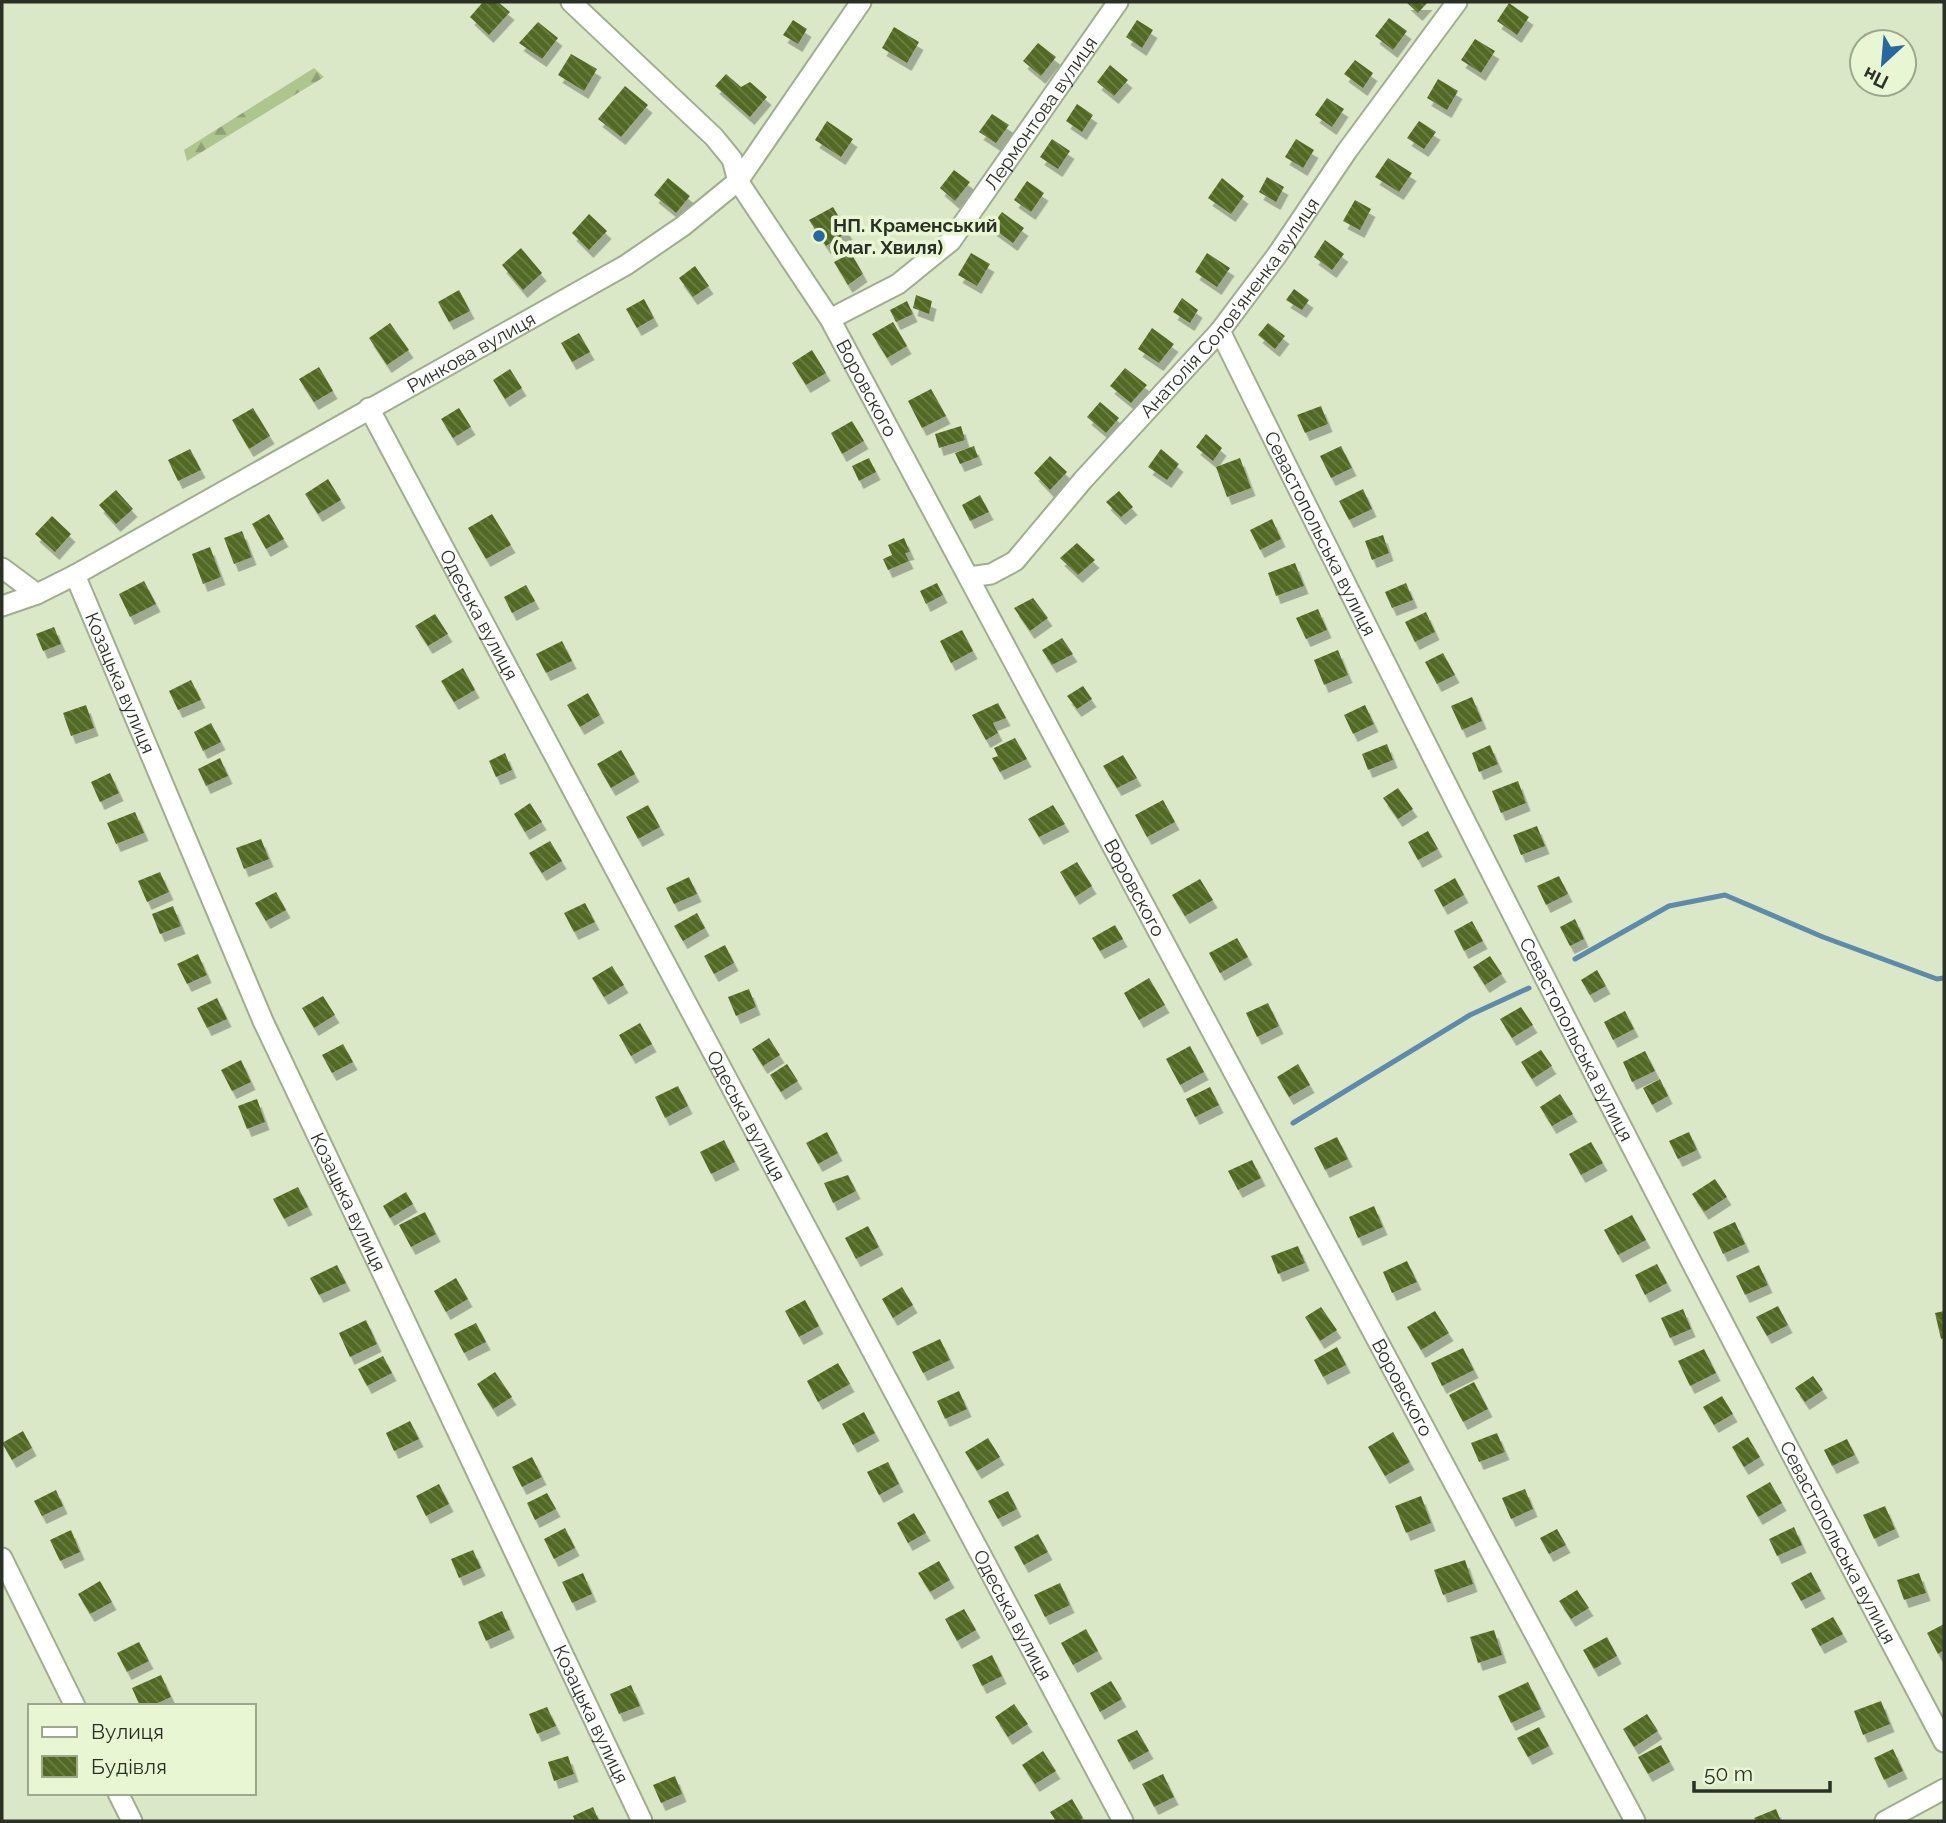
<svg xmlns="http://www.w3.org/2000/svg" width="1946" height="1823" font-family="Raleway,sans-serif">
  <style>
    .forest { fill: url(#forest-firs) }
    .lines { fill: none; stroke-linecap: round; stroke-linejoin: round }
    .stream { stroke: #608aac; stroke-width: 5 }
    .building { fill: url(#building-back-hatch); filter: url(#shadow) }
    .minor-casing { stroke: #a0ad8e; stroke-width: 23 }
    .minor { stroke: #fff; stroke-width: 19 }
    .poi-dot { fill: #29689e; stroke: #e8f6d4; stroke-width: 2.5 }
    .labels { text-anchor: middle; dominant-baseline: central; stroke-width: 7; stroke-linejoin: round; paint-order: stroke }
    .street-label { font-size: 19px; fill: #2b3024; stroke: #e8f6d4 }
    .poi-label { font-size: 19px; font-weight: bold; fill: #2b3024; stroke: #e8f6d4; text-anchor: start }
  </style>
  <defs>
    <pattern id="forest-firs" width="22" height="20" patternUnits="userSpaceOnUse" patternTransform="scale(1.75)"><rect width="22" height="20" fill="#afc58e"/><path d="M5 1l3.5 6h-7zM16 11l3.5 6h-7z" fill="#8fa074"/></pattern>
    <pattern id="building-back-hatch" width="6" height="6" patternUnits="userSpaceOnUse" patternTransform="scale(1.75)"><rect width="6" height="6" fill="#516922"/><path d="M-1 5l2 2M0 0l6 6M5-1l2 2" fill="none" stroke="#6c7f49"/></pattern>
    <filter id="shadow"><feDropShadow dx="4.5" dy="8" stdDeviation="0" flood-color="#0004"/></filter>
  </defs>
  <rect width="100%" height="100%" fill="#dae8c7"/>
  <path class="forest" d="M314 68 324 77 187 161 184 150Z"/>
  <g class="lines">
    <path class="stream" d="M1575 959 1669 906 1725 895 1823 937 1937 979 1944 978
      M1293 1123 1470 1015 1529 988"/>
  </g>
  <path class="building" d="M483 2H498L510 12 489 35 470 17Z
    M1406 2H1428L1418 13Z
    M1509 3 1529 17 1517 35 1497 21Z
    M1389 18 1407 31 1393 50 1375 36Z
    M793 20 807 29 798 44 783 35Z
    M1137 20 1153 30 1142 48 1126 37Z
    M538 22 558 38 542 59 519 43Z
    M894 27 919 42 907 63 882 48Z
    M1475 39 1495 51 1481 73 1461 60Z
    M1038 43 1056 57 1041 76 1023 61Z
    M571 54 597 69 584 91 558 75Z
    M1355 60 1373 73 1363 88 1344 74Z
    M1110 65 1128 80 1114 96 1097 82Z
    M726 74 741 87 750 82 767 97 750 117 715 86Z
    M1438 79 1458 91 1447 110 1427 98Z
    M625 86 648 105 621 137 598 119Z
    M1327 98 1344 109 1332 127 1315 115Z
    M1077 104 1093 115 1082 132 1066 121Z
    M992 114 1009 125 996 143 979 132Z
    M827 121 853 139 841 157 815 140Z
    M1419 121 1436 132 1424 149 1407 138Z
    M1052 139 1070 151 1058 169 1040 157Z
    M1296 139 1314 150 1303 168 1285 157Z
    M1388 158 1412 173 1399 192 1375 177Z
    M954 170 970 182 955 201 940 188Z
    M1267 177 1284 187 1276 202 1259 192Z
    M668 178 690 196 676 213 654 195Z
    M1222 178 1244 196 1231 214 1208 198Z
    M1027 181 1044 193 1031 212 1014 200Z
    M1355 200 1371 209 1360 230 1343 221Z
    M833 207 848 232 826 246 809 220Z
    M1002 212 1024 228 1013 243 991 227Z
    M589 214 607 231 589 250 572 233Z
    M1325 240 1344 254 1332 270 1314 257Z
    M521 248 542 273 523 290 502 265Z
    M851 253 863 274 848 285 834 262Z
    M971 253 990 264 977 286 958 275Z
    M1207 253 1230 268 1217 287 1195 272Z
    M695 266 709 286 693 297 679 278Z
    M1294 289 1309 300 1302 310 1286 300Z
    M459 290 470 311 449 322 438 302Z
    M916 295 932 301 929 314 913 308Z
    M1182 298 1198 310 1190 323 1173 312Z
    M644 299 654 318 637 328 626 309Z
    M907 301 913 314 896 322 890 310Z
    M893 322 907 346 887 358 872 334Z
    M390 323 409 350 387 365 369 338Z
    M1268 323 1285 336 1275 349 1258 335Z
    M1152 328 1174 344 1159 363 1138 349Z
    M579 333 590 352 572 362 561 343Z
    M812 350 826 373 806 385 792 363Z
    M319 367 333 391 314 402 299 379Z
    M1125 368 1147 385 1131 403 1110 386Z
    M510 369 522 388 505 399 493 380Z
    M931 389 946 416 922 428 908 401Z
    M1100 402 1119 418 1106 433 1087 417Z
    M1321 406 1328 424 1305 433 1297 415Z
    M253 408 270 436 249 449 232 420Z
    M459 408 471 427 453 438 441 419Z
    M852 421 864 441 842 454 831 433Z
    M961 426 965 440 939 448 935 434Z
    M1206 434 1222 448 1213 461 1196 447Z
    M974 446 978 457 960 464 955 453Z
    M1341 446 1352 468 1331 478 1320 456Z
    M190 449 201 470 178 481 168 460Z
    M1161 449 1179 464 1167 480 1148 467Z
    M1050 456 1067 472 1050 490 1034 473Z
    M869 458 876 472 859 481 852 466Z
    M1240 458 1251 488 1227 497 1216 467Z
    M328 479 341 500 318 514 305 494Z
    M1363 489 1372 509 1349 520 1339 501Z
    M116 490 133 509 116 524 99 505Z
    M1119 491 1133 507 1121 517 1106 502Z
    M980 495 989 512 970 521 962 505Z
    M269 514 284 539 266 549 252 524Z
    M492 514 511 545 486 559 468 528Z
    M52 516 71 534 55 552 35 534Z
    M1272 519 1281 539 1260 550 1250 530Z
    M242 531 252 557 234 564 224 538Z
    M1383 535 1389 553 1372 560 1365 541Z
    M904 538 910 552 905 553 909 561 888 570 883 559 892 555 888 545Z
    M1077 543 1095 560 1078 575 1060 558Z
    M210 547 221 577 203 584 192 554Z
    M1295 563 1304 586 1276 596 1268 573Z
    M144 581 156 604 130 617 119 594Z
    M937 583 943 595 926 604 920 591Z
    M1406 583 1413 600 1392 608 1385 592Z
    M526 585 535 601 512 613 504 597Z
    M1033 598 1048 618 1030 631 1014 608Z
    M1318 609 1327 630 1306 639 1296 618Z
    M1426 612 1435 632 1415 642 1405 622Z
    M435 614 448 634 428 646 415 626Z
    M54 627 61 644 43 651 36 634Z
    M962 630 973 651 951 663 940 641Z
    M1062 638 1073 654 1052 665 1042 650Z
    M562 641 572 661 546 673 536 654Z
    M1338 650 1348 675 1324 685 1314 660Z
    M1443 653 1455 675 1437 684 1425 662Z
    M463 668 475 690 454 702 441 681Z
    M191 680 201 700 178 710 169 691Z
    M1083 686 1092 699 1077 709 1067 696Z
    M588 693 600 715 580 727 567 705Z
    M1472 697 1482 721 1462 730 1451 706Z
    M998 703 1006 718 993 723 998 733 986 740 972 715Z
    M86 705 94 728 71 736 63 713Z
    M1365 705 1374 724 1353 734 1344 715Z
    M211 723 221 742 203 751 194 732Z
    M1015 738 1027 759 1000 772 992 758 998 756 994 748Z
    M1387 744 1393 760 1368 770 1362 754Z
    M1490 745 1498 764 1479 772 1472 753Z
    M621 750 635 774 611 788 597 764Z
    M505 753 512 770 496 777 489 761Z
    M1123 755 1137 778 1117 788 1103 766Z
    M220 758 228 776 206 786 198 769Z
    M110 773 119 793 100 802 91 782Z
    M1518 781 1526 803 1501 813 1492 791Z
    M1398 788 1413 809 1398 819 1383 798Z
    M1163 800 1175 822 1147 837 1135 815Z
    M530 803 542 822 525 832 514 814Z
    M648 805 660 827 638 839 626 817Z
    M1053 805 1065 824 1039 837 1028 819Z
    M135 812 144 833 116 844 107 823Z
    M1537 826 1545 846 1521 855 1513 835Z
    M1428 831 1438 849 1418 860 1408 842Z
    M261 839 269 859 244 869 236 848Z
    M550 841 562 861 542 873 529 853Z
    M1077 862 1092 886 1075 897 1060 872Z
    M160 872 169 892 147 902 138 881Z
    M1559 876 1568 894 1546 905 1537 886Z
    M689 877 697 894 674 904 666 888Z
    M1455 878 1464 895 1443 907 1434 890Z
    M1200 879 1213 900 1185 916 1172 895Z
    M276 892 286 910 266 921 255 903Z
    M585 903 595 922 574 932 564 913Z
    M173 906 181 926 160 934 152 914Z
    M697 913 705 928 683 941 674 926Z
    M1575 919 1584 939 1570 946 1560 927Z
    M1472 921 1483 941 1464 951 1454 931Z
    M1115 925 1123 939 1100 951 1092 938Z
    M1237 938 1248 957 1220 973 1209 953Z
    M725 945 734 963 714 974 704 956Z
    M198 954 207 975 187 984 177 964Z
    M1490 956 1502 974 1485 985 1473 967Z
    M612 966 624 985 604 997 592 978Z
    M1597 970 1606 986 1590 995 1581 980Z
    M1149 978 1165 1005 1139 1020 1124 993Z
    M749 989 756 1007 736 1016 728 997Z
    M323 996 335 1015 314 1028 302 1008Z
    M217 998 227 1019 207 1028 197 1008Z
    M1268 1003 1279 1026 1257 1037 1246 1013Z
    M1521 1007 1533 1025 1512 1038 1500 1019Z
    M1625 1011 1634 1029 1613 1040 1604 1022Z
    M640 1023 652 1044 631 1056 619 1035Z
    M769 1038 780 1055 763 1066 752 1049Z
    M343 1044 353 1062 332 1073 322 1055Z
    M1190 1046 1204 1072 1180 1085 1166 1059Z
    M1541 1050 1552 1066 1532 1079 1521 1062Z
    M1645 1051 1655 1071 1632 1082 1623 1062Z
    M241 1060 251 1082 232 1091 221 1070Z
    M787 1064 798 1081 781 1092 770 1075Z
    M1298 1064 1310 1085 1289 1097 1277 1077Z
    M1660 1079 1668 1096 1652 1105 1643 1088Z
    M678 1086 688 1106 665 1118 655 1097Z
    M1210 1087 1219 1105 1195 1117 1186 1099Z
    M1560 1094 1573 1114 1552 1126 1540 1107Z
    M257 1099 265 1122 247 1129 238 1106Z
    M827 1132 838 1153 818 1164 806 1143Z
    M1689 1132 1697 1150 1678 1159 1669 1141Z
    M1337 1137 1348 1159 1325 1170 1314 1148Z
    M724 1140 735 1162 711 1174 700 1152Z
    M1591 1142 1603 1163 1581 1175 1569 1154Z
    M1252 1160 1261 1178 1238 1190 1228 1171Z
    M848 1175 856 1191 833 1203 824 1183Z
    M1715 1179 1727 1197 1704 1212 1692 1194Z
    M298 1187 308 1207 284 1219 273 1199Z
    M406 1192 413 1204 390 1218 383 1206Z
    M1374 1206 1383 1227 1358 1238 1349 1217Z
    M425 1212 436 1234 411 1247 399 1225Z
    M1632 1215 1646 1240 1618 1255 1604 1230Z
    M1735 1222 1745 1244 1723 1254 1713 1232Z
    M868 1226 879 1247 856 1259 845 1238Z
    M1298 1246 1305 1263 1278 1274 1271 1256Z
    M1407 1261 1417 1282 1392 1293 1383 1272Z
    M1657 1264 1667 1283 1645 1295 1635 1275Z
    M337 1265 346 1283 319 1295 310 1278Z
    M1759 1265 1768 1285 1745 1295 1736 1276Z
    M456 1278 468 1299 446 1312 434 1291Z
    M902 1287 913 1305 893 1318 882 1299Z
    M805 1300 819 1326 799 1337 785 1311Z
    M1778 1306 1788 1325 1767 1336 1756 1317Z
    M1321 1307 1337 1330 1320 1341 1305 1317Z
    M1683 1309 1691 1329 1670 1338 1661 1318Z
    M1435 1311 1449 1333 1421 1350 1407 1327Z
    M1944 1311V1338L1941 1339 1935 1313Z
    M366 1320 377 1344 350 1357 339 1333Z
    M476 1323 486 1342 464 1353 454 1334Z
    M940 1339 950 1360 923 1373 912 1352Z
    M1337 1347 1346 1365 1323 1377 1314 1360Z
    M1463 1348 1474 1370 1442 1386 1431 1363Z
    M1704 1349 1716 1373 1690 1386 1678 1361Z
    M383 1356 392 1373 367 1386 358 1369Z
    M838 1363 850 1384 818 1402 807 1381Z
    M495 1372 512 1397 493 1409 477 1384Z
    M1813 1376 1823 1390 1805 1402 1795 1388Z
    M1474 1382 1488 1409 1463 1422 1449 1395Z
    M959 1391 967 1409 945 1419 937 1401Z
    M1722 1396 1733 1414 1714 1425 1703 1407Z
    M864 1412 875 1433 853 1445 842 1424Z
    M410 1421 419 1439 394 1451 386 1433Z
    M23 1431 32 1448 12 1460 2 1443Z
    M1393 1432 1410 1462 1385 1476 1368 1447Z
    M1497 1433 1505 1452 1479 1462 1471 1443Z
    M1748 1437 1760 1457 1744 1467 1732 1447Z
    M988 1438 1000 1457 977 1471 965 1452Z
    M1847 1439 1855 1455 1832 1466 1824 1450Z
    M532 1457 542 1477 522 1487 512 1467Z
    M888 1462 899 1484 879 1495 867 1472Z
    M1770 1482 1782 1503 1758 1517 1746 1496Z
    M439 1484 449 1504 426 1516 416 1496Z
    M1525 1489 1533 1509 1511 1519 1502 1498Z
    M56 1490 63 1506 42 1516 34 1501Z
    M1008 1491 1017 1509 998 1519 988 1501Z
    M547 1493 556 1509 535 1520 527 1503Z
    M1421 1496 1431 1523 1406 1533 1395 1506Z
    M1885 1506 1895 1529 1874 1539 1863 1515Z
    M914 1513 926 1533 908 1543 897 1523Z
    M1794 1527 1802 1545 1777 1556 1769 1539Z
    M565 1528 575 1548 554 1559 544 1539Z
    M1557 1529 1566 1545 1549 1554 1540 1538Z
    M71 1530 80 1552 60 1561 50 1540Z
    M1038 1534 1048 1552 1024 1565 1014 1547Z
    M473 1550 481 1568 459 1578 451 1559Z
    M1465 1560 1473 1584 1443 1595 1434 1570Z
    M939 1561 950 1580 930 1592 918 1573Z
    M1811 1572 1821 1591 1801 1601 1791 1583Z
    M583 1573 592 1594 572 1603 562 1582Z
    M1919 1573 1926 1593 1904 1600 1897 1580Z
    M100 1581 112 1602 90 1614 78 1594Z
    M1060 1583 1070 1605 1045 1617 1034 1595Z
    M1577 1590 1589 1608 1571 1619 1559 1601Z
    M964 1609 976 1630 957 1641 945 1619Z
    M502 1611 510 1630 486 1641 478 1622Z
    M1833 1617 1843 1634 1820 1646 1811 1629Z
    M1944 1624V1650L1938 1654 1927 1633Z
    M1086 1629 1098 1651 1073 1665 1061 1643Z
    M1494 1630 1502 1655 1478 1663 1470 1637Z
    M1607 1637 1617 1656 1594 1669 1583 1650Z
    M139 1642 149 1661 127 1672 117 1653Z
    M992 1655 1002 1676 982 1686 972 1665Z
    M161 1675 171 1697 151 1706H140L132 1688Z
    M1111 1681 1122 1699 1100 1712 1090 1693Z
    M1528 1682 1541 1709 1511 1723 1498 1696Z
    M631 1685 640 1706 619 1714 610 1694Z
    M1881 1701 1890 1724 1863 1735 1854 1711Z
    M1014 1704 1028 1724 1008 1737 995 1717Z
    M547 1707 556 1726 537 1734 529 1714Z
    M1647 1714 1658 1731 1634 1747 1623 1729Z
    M1539 1727 1549 1746 1528 1757 1517 1738Z
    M1137 1730 1149 1751 1129 1762 1117 1740Z
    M1661 1745 1670 1762 1648 1774 1638 1757Z
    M1893 1749 1903 1771 1884 1780 1874 1758Z
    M1043 1751 1056 1771 1035 1784 1022 1765Z
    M568 1756 574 1774 554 1781 548 1762Z
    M1163 1774 1174 1797 1154 1807 1142 1784Z
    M675 1776 682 1794 661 1803 653 1785Z
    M1072 1799 1083 1818 1078 1821H1056L1050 1812Z
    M593 1807 599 1821H575L573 1816Z
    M1776 1809 1781 1821H1756L1754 1818Z"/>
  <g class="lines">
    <g class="minor-casing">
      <g id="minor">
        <path id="s1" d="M571 2 714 137 732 159 738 181 830 319 1635 1821"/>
        <path id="s2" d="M830 319 898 284 951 241 1118 2"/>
        <path id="s3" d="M1220 331C1454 805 1695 1275 1944 1742"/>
        <path id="s4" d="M369 408 1123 1821"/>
        <path d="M2 568 37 594"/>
        <path id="s5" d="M75 575 263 1021 642 1821"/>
        <path id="s6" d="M969 577 991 574 1015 561 1083 480 1220 331 1277 255 1347 151 1457 2"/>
        <path id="s7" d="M2 606 37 594 75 575 626 265 683 226 738 181 861 2"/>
        <path d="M2 1558 75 1706"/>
        <path d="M118 1793 132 1821"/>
        <path d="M1885 1821 1944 1789"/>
      </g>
    </g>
    <use href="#minor" class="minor"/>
  </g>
  <circle class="poi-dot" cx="819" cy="236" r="7"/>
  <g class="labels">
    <g class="street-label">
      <text stroke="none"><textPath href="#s2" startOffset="301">Лермонтова вулиця</textPath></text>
      <text stroke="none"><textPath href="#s6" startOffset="382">Анатолія Солов'яненка вулиця</textPath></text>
      <text stroke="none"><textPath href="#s7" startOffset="534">Ринкова вулиця</textPath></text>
      <text stroke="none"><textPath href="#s1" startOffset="492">Воровского</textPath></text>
      <text stroke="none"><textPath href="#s3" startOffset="226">Севастопольська вулиця</textPath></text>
      <text stroke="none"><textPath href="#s4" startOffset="234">Одеська вулиця</textPath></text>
      <text stroke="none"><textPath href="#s5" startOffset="117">Козацька вулиця</textPath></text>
      <text stroke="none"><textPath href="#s1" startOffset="1059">Воровского</textPath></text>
      <text stroke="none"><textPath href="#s3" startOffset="793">Севастопольська вулиця</textPath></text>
      <text stroke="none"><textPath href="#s4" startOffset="802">Одеська вулиця</textPath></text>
      <text stroke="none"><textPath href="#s5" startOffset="684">Козацька вулиця</textPath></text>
      <text stroke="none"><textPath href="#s1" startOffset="1626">Воровского</textPath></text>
      <text stroke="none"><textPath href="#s3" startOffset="1360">Севастопольська вулиця</textPath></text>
      <text stroke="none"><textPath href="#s4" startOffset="1368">Одеська вулиця</textPath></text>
      <text stroke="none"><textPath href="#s5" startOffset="1251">Козацька вулиця</textPath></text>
    </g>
    <g class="poi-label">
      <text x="833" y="225">НП. Краменський<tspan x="833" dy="22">(маг. Хвиля)</tspan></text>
    </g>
  </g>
  <rect width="1946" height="1823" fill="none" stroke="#2b3024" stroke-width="7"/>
  <rect x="28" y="1704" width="228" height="91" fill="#e8f6d4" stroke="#9ca78e" stroke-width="2"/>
  <rect x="42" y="1727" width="35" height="10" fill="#ffffff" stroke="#9ca78e" stroke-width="2"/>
  <text x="91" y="1739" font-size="21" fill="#2b3024">Вулиця</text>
  <rect x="42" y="1756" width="35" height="21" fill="url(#building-back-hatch)" stroke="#9ca78e" stroke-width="2"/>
  <text x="91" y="1774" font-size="21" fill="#2b3024">Будівля</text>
  <g transform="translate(1883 63) rotate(206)"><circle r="33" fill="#e8f6d4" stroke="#9ca78e" stroke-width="2"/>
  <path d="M0-5L12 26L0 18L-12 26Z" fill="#29689e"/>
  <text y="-10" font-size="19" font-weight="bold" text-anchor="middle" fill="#2b3024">Пн</text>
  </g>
  <path d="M1694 1781v10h136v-10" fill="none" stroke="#2b3024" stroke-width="3.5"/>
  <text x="1704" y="1781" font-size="21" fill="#2b3024" stroke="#e8f6d4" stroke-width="5" paint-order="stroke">50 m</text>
</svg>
